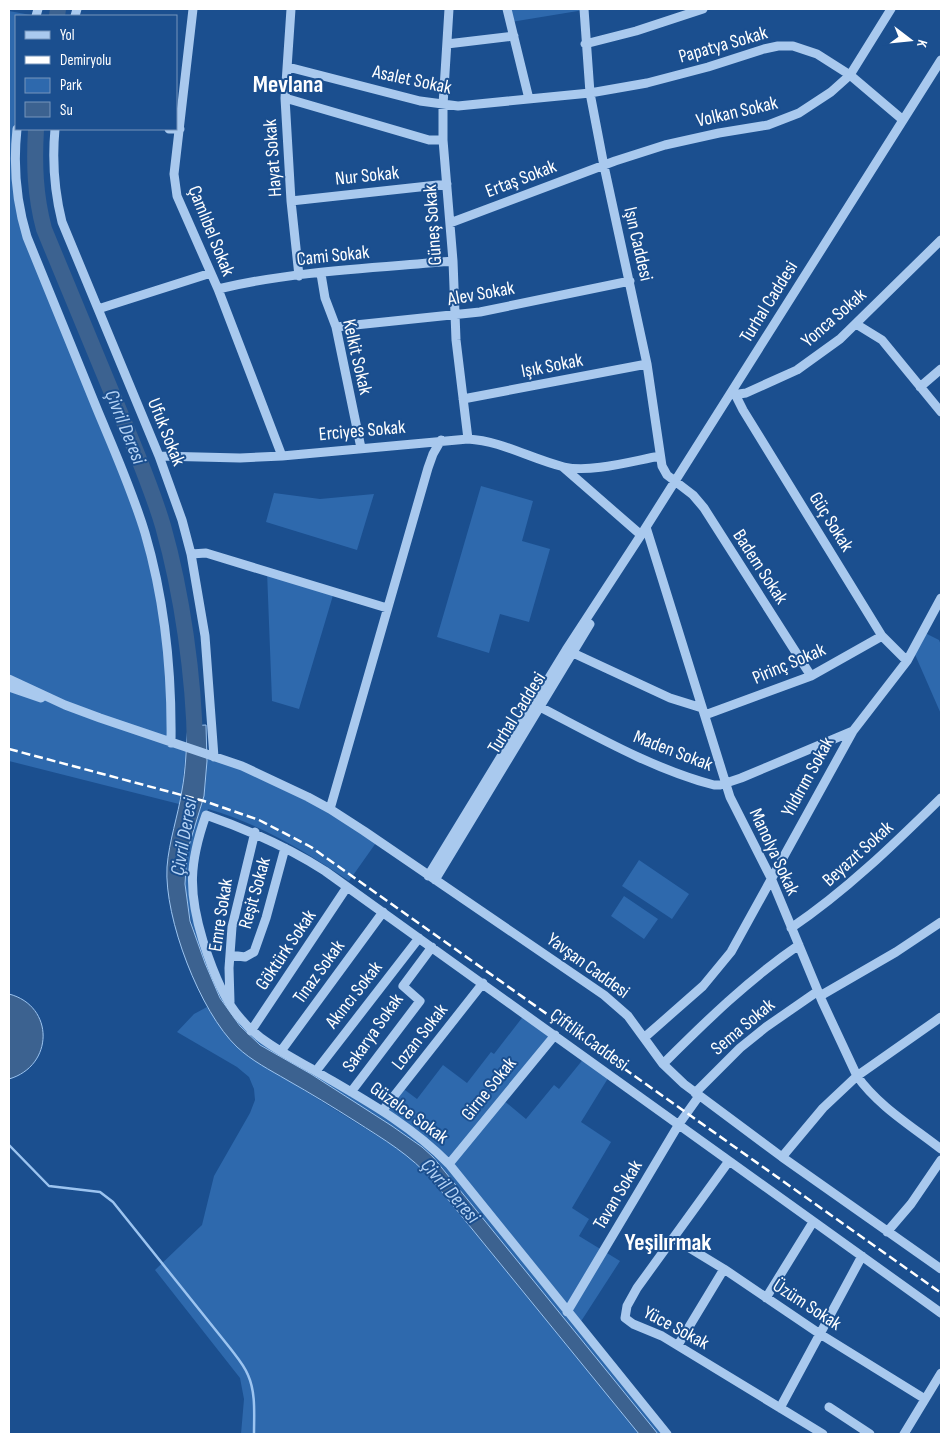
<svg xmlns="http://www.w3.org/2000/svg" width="950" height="1443" font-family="'Sofia Sans Condensed',sans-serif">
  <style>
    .green { fill: #2e69ad }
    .water { fill: #3c6290; stroke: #9cc4f0 }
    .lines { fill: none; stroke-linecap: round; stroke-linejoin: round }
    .stream { stroke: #9cc4f0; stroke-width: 2.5 }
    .river { stroke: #3c6290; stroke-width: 16 }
    .minor { stroke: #a9c9ee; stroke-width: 9 }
    .rail { stroke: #fff; stroke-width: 2.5; stroke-dasharray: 9 4; stroke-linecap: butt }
    .labels { text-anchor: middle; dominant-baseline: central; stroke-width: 4; stroke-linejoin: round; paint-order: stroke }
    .street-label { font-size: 19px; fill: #fff; stroke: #1b4f8f }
    .water-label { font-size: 20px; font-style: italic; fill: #b5d3f5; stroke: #1b4f8f }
    .district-label { font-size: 24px; font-weight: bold; fill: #fff; stroke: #1b4f8f }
  </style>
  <rect width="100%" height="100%" fill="#1b4f8f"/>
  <path class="green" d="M507 9H584V10L511 22Z
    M9 11 36 16H16V129L22 218 121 466 160 600 171 743 186 748 182 790 179 804 9 761Z
    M481 486 533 501 522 541 550 549 529 622 500 614 489 653 437 637Z
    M274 493 320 499 374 494 357 550 266 522Z
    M267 571 334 592 299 709 272 701Z
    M923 632 939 640 941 645V714L913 650Z
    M207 754 268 777 378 840 349 881C305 851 260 824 208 809L199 835 195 909 228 1001 251 1031 383 1110 401 1087 417 1099 443 1065 467 1083 491 1052 494 1054 525 1014 555 1035 502 1099 526 1119 554 1085 559 1089 585 1057 610 1075 581 1122 611 1142 572 1208 589 1219 579 1236 620 1261 578 1326 667 1434H658L433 1157C414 1139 391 1125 368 1111 349 1099 330 1086 310 1074 290 1062 267 1052 249 1036 226 1014 212 984 202 955 192 926 184 900 185 869 186 847 194 828 201 807 206 790 207 772 207 754Z
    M639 860 689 894 672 919 622 886Z
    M624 896 658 919 644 939 611 916Z
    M207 1007 227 1036 247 1055 400 1150 422 1168 639 1434H241L244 1399 240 1378 155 1270 202 1225 214 1176 250 1113 255 1100 254 1089 249 1077 237 1067 177 1032 194 1014Z"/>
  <path class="water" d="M206 725 207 761 204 796 187 852 185 884 190 921 205 963 220 998 240 1026 260 1045 311 1074 392 1126 422 1147 433 1157 658 1434H639L433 1181C411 1155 383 1139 355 1121 333 1107 310 1093 287 1080 270 1070 252 1061 237 1047 200 1012 164 918 167 867 169 841 178 816 182 790 186 769 186 747 188 726Z
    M9 994C55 1006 54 1066 9 1079Z"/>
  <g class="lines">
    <path class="stream" d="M9 1145 49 1186 100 1192 113 1202 230 1348C236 1356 244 1365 248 1375 256 1393 254 1414 254 1434"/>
    <path class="river" d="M57 16 58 9
      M36 129C34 164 35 195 44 229 67 285 91 342 114 398 131 440 150 482 163 526 182 593 194 677 195 747"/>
    <path class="minor" d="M193 9 174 174 177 196 218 289 282 456
      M291 9 285 98 291 201 299 276
      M449 9 443 105V140L453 261 456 340 468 439
      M507 9 529 99
      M584 9 590 93 604 166 647 364 662 466 667 475 693 495 704 508 811 676
      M36 16 38 9
      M75 16 77 9
      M447 44 514 36
      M585 44 636 31 703 9
      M288 67 420 101 458 106 590 93 647 83 708 67 764 49 778 46H793L817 54 850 75 903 120
      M285 98 429 140H443
      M17 129C13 166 16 201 27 237 50 294 74 352 97 409 114 450 132 490 145 533 165 601 172 672 171 743
      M55 129C52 161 54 190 62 222L159 456 182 520 191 554 205 636 214 757
      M169 129H180
      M291 201 447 184
      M450 223 615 161 665 145 719 133 768 125 799 113 831 92 850 75 891 9
      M321 274 325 298 336 327 361 448
      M218 289C293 271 375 268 453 261
      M98 309 211 273
      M856 324 882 340 941 412
      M336 327 480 312 630 281
      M920 387 941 369
      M733 392 739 394 746 393 797 370 840 339 941 240
      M735 394 743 410 882 636 907 661
      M463 399 647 364
      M159 456 240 458 282 456 468 439C502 441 531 459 564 467 591 473 632 461 660 456
      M563 467 641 535
      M646 527 730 797 771 878 822 1001 857 1076C878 1106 913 1127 941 1149
      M191 554 206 553 387 608
      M573 653 670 698 702 708
      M9 679 65 705 100 718 242 766 308 797 330 809 364 831 604 995 628 1016 663 1064 684 1084 782 1157 941 1269
      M9 687 41 698
      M540 707C594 735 655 770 714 785H720L741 778 853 731
      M705 715 811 676 882 636
      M330 809 428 468 433 454 441 440
      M428 876 566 650 641 535 941 60
      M435 880 590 624
      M791 928C846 891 894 844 941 798
      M230 955 245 957 254 952 266 918 285 848
      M820 996 896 952 941 922
      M230 1002 229 968 232 927 255 832
      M251 1031 347 887
      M645 1037 703 986 731 952 853 731 907 661 941 598
      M281 1051 383 912
      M663 1064C705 1022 749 979 799 945
      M316 1071 419 938
      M351 1092 420 1001 403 986 432 947
      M695 1093 740 1048 766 1027 818 991
      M383 1110 483 983
      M782 1157 823 1108 857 1076 941 1017
      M729 1161 637 1288 627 1306 625 1318 633 1324 662 1336 823 1434
      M449 1164 555 1035
      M887 1232 911 1204 941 1160
      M673 1238 724 1269 820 1334 925 1399
      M766 1298 813 1222
      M567 1312 679 1124 699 1096
      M678 1345 724 1269
      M829 1407 870 1434
      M780 1408 862 1256
      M667 1434 449 1164C409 1123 361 1098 312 1069 287 1055 259 1041 241 1019 223 1000 211 966 203 941 188 892 189 863 206 815 249 830 286 846 325 871L941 1313
      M904 1434 941 1373"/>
    <path class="rail" d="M9 749 204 801 259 820 311 847 941 1293"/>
  </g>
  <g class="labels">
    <g class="street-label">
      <text transform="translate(723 45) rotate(-16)">Papatya Sokak</text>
      <text transform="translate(412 80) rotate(12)">Asalet Sokak</text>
      <text transform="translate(737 112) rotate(-13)">Volkan Sokak</text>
      <text transform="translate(273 158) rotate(-94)">Hayat Sokak</text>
      <text transform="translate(367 176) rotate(-6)">Nur Sokak</text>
      <text transform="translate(521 179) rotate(-21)">Ertaş Sokak</text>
      <text transform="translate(433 225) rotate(-94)">Güneş Sokak</text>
      <text transform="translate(211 231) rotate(68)">Çamlıbel Sokak</text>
      <text transform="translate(638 244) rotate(77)">Işın Caddesi</text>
      <text transform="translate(333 256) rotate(-6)">Cami Sokak</text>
      <text transform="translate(481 294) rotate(-10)">Alev Sokak</text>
      <text transform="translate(769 302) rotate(-58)">Turhal Caddesi</text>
      <text transform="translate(834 318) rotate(-41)">Yonca Sokak</text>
      <text transform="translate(357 357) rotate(77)">Kelkit Sokak</text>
      <text transform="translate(552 366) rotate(-11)">Işık Sokak</text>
      <text transform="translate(362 431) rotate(-5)">Erciyes Sokak</text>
      <text transform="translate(166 432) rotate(68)">Ufuk Sokak</text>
      <text transform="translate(831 522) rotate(58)">Güç Sokak</text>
      <text transform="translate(760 567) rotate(57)">Badem Sokak</text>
      <text transform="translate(789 664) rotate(-23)">Pirinç Sokak</text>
      <text transform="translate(517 713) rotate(-58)">Turhal Caddesi</text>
      <text transform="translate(673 751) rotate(21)">Maden Sokak</text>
      <text transform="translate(808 777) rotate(-61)">Yıldırım Sokak</text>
      <text transform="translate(774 852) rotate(65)">Manolya Sokak</text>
      <text transform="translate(858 854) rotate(-42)">Beyazıt Sokak</text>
      <text transform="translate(255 893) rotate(-74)">Reşit Sokak</text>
      <text transform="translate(221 915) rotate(-81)">Emre Sokak</text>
      <text transform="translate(286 950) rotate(-56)">Göktürk Sokak</text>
      <text transform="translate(588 966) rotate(36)">Yavşan Caddesi</text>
      <text transform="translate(319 972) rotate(-54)">Tınaz Sokak</text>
      <text transform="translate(354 995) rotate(-52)">Akıncı Sokak</text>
      <text transform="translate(743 1027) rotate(-40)">Sema Sokak</text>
      <text transform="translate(373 1033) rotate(-55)">Sakarya Sokak</text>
      <text transform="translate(420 1037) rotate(-52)">Lozan Sokak</text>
      <text transform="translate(589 1040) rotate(36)">Çiftlik Caddesi</text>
      <text transform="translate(489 1089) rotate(-51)">Girne Sokak</text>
      <text transform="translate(409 1113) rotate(36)">Güzelce Sokak</text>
      <text transform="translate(618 1195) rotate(-59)">Tavan Sokak</text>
      <text transform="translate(807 1305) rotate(33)">Üzüm Sokak</text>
      <text transform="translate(676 1328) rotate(28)">Yüce Sokak</text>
    </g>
    <g class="water-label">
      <text transform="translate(125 427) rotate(68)">Çivril Deresi</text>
      <text transform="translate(184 837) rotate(-80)">Çivril Deresi</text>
      <text transform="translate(450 1191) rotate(49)">Çivril Deresi</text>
    </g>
    <g class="district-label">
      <text x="288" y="84">Mevlana</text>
      <text x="668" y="1242">Yeşilırmak</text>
    </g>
  </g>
  <rect width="950" height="1443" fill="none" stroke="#ffffff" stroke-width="20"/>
  <rect x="15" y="15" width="162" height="115" fill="#1b4f8f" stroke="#7695bc"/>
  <rect x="25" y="31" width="25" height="8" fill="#a9c9ee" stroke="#7695bc"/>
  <text x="60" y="40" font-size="15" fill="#ffffff">Yol</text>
  <rect x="25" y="56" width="25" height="8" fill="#ffffff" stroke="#7695bc"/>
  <text x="60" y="65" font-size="15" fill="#ffffff">Demiryolu</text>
  <rect x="25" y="78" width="25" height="15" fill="#2e69ad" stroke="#7695bc"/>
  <text x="60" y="90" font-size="15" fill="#ffffff">Park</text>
  <rect x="25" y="102" width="25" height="15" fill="#3c6290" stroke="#7695bc"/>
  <text x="60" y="115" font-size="15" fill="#ffffff">Su</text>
  <g transform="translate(910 40) rotate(106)" stroke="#1b4f8f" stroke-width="4" paint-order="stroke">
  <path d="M0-4L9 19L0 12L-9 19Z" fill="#ffffff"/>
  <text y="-8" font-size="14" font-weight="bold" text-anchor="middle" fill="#ffffff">K</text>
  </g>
</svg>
